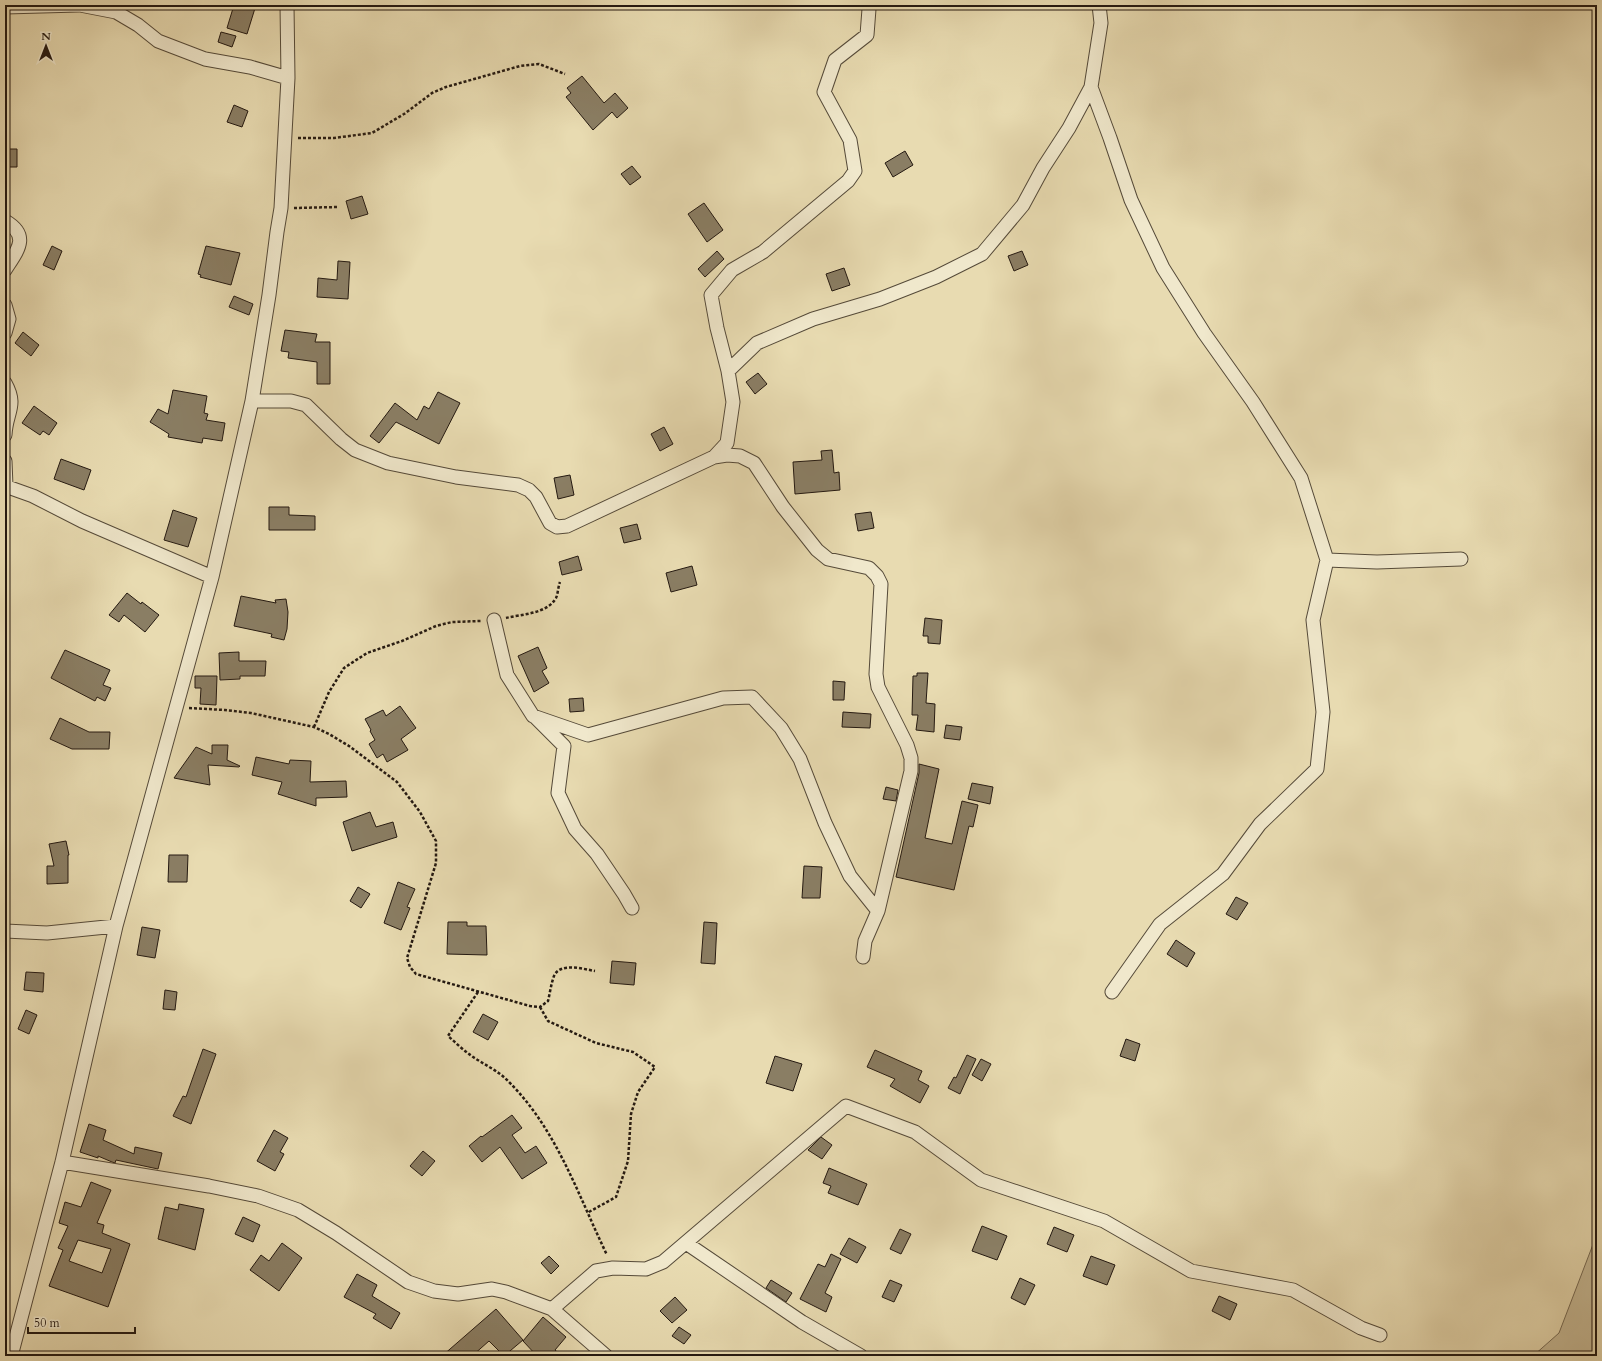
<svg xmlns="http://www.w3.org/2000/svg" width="1602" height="1361" font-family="Cardo,serif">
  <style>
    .green { fill: #c7ba96; stroke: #766a54 }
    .building { fill: #8a7e64; stroke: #241911; fill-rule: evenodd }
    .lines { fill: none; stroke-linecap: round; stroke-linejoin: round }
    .street-casing { stroke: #554a39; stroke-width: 15 }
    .path { stroke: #241911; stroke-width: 2.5; stroke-dasharray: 3 2; stroke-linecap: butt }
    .street { stroke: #f0e8cc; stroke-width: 13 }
  </style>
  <rect width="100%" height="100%" fill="#e8dbb1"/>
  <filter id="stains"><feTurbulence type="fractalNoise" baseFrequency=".005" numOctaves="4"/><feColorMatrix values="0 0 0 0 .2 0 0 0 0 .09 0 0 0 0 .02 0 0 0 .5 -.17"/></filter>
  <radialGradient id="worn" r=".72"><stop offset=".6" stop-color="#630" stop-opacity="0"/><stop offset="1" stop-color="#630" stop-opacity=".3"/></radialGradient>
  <path class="green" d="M1597 1234V1356H1533L1559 1333Z"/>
  <path class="building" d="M234 5H256L247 34 227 28Z
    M221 32 236 36 232 47 218 42Z
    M582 76 604 103 615 93 628 108 617 118 612 112 593 130 566 97 571 93 567 88Z
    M234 105 248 111 242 127 227 122Z
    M5 149H17V167H5Z
    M905 151 913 165 893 177 885 163Z
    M632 166 641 177 630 185 621 174Z
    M362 196 368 214 351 219 346 201Z
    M704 203 723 230 707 242 688 214Z
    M52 246 62 251 54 270 43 265Z
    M206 246 240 253 231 285 200 277 201 275 198 274Z
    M717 251 724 259 705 277 698 269Z
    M1022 251 1028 265 1014 271 1008 256Z
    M338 261 350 262 348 299 317 297 318 278 337 280Z
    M844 268 850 285 832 291 826 274Z
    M234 296 253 304 249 315 229 307Z
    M285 330 317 334 315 342H330V384H317V362L288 358 289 352 281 351Z
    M23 332 39 345 31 356 15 343Z
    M758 373 767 384 755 394 746 382Z
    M173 390 207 396 204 413 208 414 206 420 225 423 222 441 203 438 202 443 168 437 169 434 150 422 158 409 168 414Z
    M438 392 460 403 439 444 396 422 379 443 370 436 395 403 417 420 424 406 429 409Z
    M34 406 57 423 49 435 43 431 40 435 22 423Z
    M664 427 673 444 660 451 651 434Z
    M832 450 834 473 839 472 840 490 795 494 793 462 822 460 821 451Z
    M61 459 91 470 84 490 54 479Z
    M570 475 574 495 558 499 554 478Z
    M269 507H289V515L315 516V530H269Z
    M173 510 197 518 188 547 164 540Z
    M871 512 874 528 858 531 855 514Z
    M637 524 641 539 624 543 620 528Z
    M578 556 582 570 562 575 559 562Z
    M692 566 697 585 671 592 666 573Z
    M127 593 141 604 142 602 159 615 145 632 124 615 119 622 109 615Z
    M241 596 276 603 275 600 286 599 288 612 287 629 284 640 271 637 272 634 234 626Z
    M925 618 942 620 940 644 928 643V636H923Z
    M538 647 547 668 542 671 549 683 534 692 518 656Z
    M65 650 110 670 103 685 111 688 105 701 97 697 95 701 51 678Z
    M239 652V661H266L265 676H240V679L220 680 219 653Z
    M917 673H928L926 703 935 704 934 732 916 730 918 715H912L913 676H917Z
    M195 676H217L216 705 200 704 201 688H195Z
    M833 681 845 682 844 700H833Z
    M583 698 584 711 570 712 569 699Z
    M400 706 416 728 401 739 408 750 387 762 383 754 377 758 369 744 375 740 370 731 371 730 365 719 383 710 386 716Z
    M843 712 871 714 870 728 842 727Z
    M60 718 89 732H110L109 749H72L50 739Z
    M946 725 962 727 960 740 944 738Z
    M212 745H228L227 760 240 766 239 767 208 765 210 785 174 778 196 747 212 754Z
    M256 757 289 764 290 760 311 761 310 782 346 781 347 797 316 798V806L278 794 282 782 252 775Z
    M919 764 939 769 925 838 952 844 962 801 978 805 973 827 969 826 954 890 896 877 919 773Z
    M972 783 993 787 990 804 968 799Z
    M886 787 898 790 896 801 883 799Z
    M370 812 376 827 393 822 397 837 352 851 343 822Z
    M66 841 69 855H68V883L47 884V866H54L49 844Z
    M169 855H188L187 882H168Z
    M804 866 822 867 820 898H802Z
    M398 882 415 889 407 907 410 908 401 930 384 923Z
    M358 887 370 894 361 908 350 901Z
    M1236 897 1248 903 1237 920 1226 914Z
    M448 922H467V926H486L487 955 447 954Z
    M704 922 717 923 715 964 701 963Z
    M142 927 160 930 155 958 137 955Z
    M1176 940 1195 953 1187 967 1167 954Z
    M612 961 636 963 634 985 610 983Z
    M26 972 44 973 43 992 24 990Z
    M165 990 177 992 175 1010 163 1009Z
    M26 1010 37 1015 29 1034 18 1029Z
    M483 1014 498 1022 488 1040 473 1032Z
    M1126 1039 1140 1044 1135 1061 1120 1056Z
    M203 1049 216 1054 191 1124 173 1116 183 1096 186 1097Z
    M875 1050 922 1071 918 1080 929 1086 920 1103 890 1086 895 1079 867 1067Z
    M967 1055 976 1059 960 1094 948 1088 954 1077 956 1078Z
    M775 1056 802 1064 793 1091 766 1083Z
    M981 1059 991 1064 982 1081 972 1075Z
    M512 1115 522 1128 512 1135 525 1153 536 1146 547 1163 522 1179 500 1147 482 1162 469 1146 481 1136 482 1137Z
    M89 1124 106 1130 103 1140 134 1154 135 1147 162 1153 158 1169 116 1160 115 1163 112 1162 98 1156V1158L80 1152Z
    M274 1130 288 1138 280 1152 284 1154 275 1171 257 1161Z
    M821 1137 832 1145 822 1159 808 1150Z
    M423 1151 435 1161 422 1176 410 1166Z
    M829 1168 867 1184 858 1205 828 1193 831 1186 823 1183Z
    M91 1182 111 1190 97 1223 104 1225 102 1233 130 1244 108 1307 49 1286 63 1250 58 1248 68 1226 59 1223 65 1202 81 1207ZM78 1240 111 1249 102 1273 69 1261Z
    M179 1204 204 1209 195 1250 158 1239 165 1207 178 1210Z
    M243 1217 260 1225 253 1242 235 1234Z
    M982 1226 1007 1236 997 1260 972 1251Z
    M1054 1227 1074 1235 1067 1252 1047 1244Z
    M900 1229 911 1234 901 1254 890 1249Z
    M849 1238 866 1247 857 1263 840 1254Z
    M282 1243 302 1258 279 1291 250 1270 261 1255 269 1261Z
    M831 1254 841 1259 825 1293 832 1297 826 1312 800 1299 818 1264 825 1267Z
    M549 1256 559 1266 551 1274 541 1263Z
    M1091 1256 1115 1265 1107 1285 1083 1276Z
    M357 1274 377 1285 372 1296 400 1313 391 1329 373 1318 376 1314 344 1297Z
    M1020 1278 1035 1285 1025 1305 1011 1298Z
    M771 1280 792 1293 786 1302 766 1288Z
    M890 1280 902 1285 894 1302 882 1297Z
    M1219 1296 1237 1304 1230 1320 1212 1311Z
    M675 1297 687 1310 672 1323 660 1311Z
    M496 1309 523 1340 504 1356 489 1341 472 1356H442Z
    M543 1317 566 1337 555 1350 562 1356H537L523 1341Z
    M679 1327 691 1335 684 1344 672 1336Z"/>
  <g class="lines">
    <g class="street-casing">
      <path id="street" d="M80 5 116 12 138 25 158 41 205 59 250 67 288 78
        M5 7 79 5
        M1091 87 1110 138 1131 200 1163 268 1204 333 1253 402 1301 478 1327 560
        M5 221C31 236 17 251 5 270
        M5 305 9 319 5 333
        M728 371 717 328 711 295 732 270 763 252 848 181 855 171 850 140 824 92 835 60 867 35 869 9
        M5 383C18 406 6 412 5 435
        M252 401H291L306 405 341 439 355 450 388 463 456 477 518 485 529 490 536 497 550 523 557 527 567 526 714 457 727 455 740 456 754 463 783 507 817 550 828 559 869 568 877 576 881 584 876 674 878 687 907 745 911 758V771L878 911
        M714 457 727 443 733 402 728 371 757 343 813 319 880 299 936 277 982 254 1023 205 1043 168 1069 128 1091 87 1101 23 1099 5
        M5 461 6 486
        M5 486 33 496 82 521 212 577
        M494 620 507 675 533 716 588 735 723 698 752 697 781 728 800 759 825 823 850 876 878 911 865 941 863 957
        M536 718 564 746 558 793 575 829 597 854 624 894 632 908
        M5 931 47 933 116 926
        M1112 992 1160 924 1223 874 1260 824 1317 769 1323 712 1313 620 1327 560 1377 562 1461 559
        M62 1162 209 1186 258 1196 298 1210 336 1233 408 1282 434 1291 458 1294 492 1289 506 1292 552 1309 596 1271 613 1268 646 1269 663 1262 846 1106 915 1132 981 1180 1104 1221 1191 1271 1293 1290 1361 1328 1380 1335
        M686 1243 802 1322 861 1356
        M552 1309 606 1356
        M11 1356 62 1162 116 926 212 577 252 401 269 295 277 232 281 208 288 78 287 5"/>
    </g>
    <path class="path" d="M298 138H334L372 133 404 114 432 93 446 87 520 66 539 64 565 74
      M294 208 338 207
      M506 618C522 614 547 614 556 598 558 594 558 587 560 582
      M189 708 225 710 251 713 314 727 329 734 349 746 397 782 420 812 436 841V863L407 958 410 967 416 974 530 1006 540 1007 548 1001C550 993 551 984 554 976 560 962 583 969 595 971
      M314 727 329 692 344 668 367 653 402 641 436 626 452 622 481 621
      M478 992 448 1036C455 1042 462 1049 469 1054 482 1064 498 1070 509 1082 557 1130 578 1195 607 1255
      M540 1007 548 1021 596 1043 633 1052 655 1067 638 1092 631 1114 628 1161 616 1197 587 1213"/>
    <use href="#street" class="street"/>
  </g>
  <rect width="1602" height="1361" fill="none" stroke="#e8dbb1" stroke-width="20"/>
  <rect x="6" y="6" width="1590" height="1349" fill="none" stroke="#241911" stroke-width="2"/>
  <rect x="10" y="10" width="1582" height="1341" fill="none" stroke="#241911"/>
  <g transform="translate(46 46)" stroke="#f0e8cc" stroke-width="3" paint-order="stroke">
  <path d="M0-3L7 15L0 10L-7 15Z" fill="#241911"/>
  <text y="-6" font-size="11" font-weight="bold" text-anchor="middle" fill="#241911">N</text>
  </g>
  <path d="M28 1327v6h107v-6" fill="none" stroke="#241911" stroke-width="2"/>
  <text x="34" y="1327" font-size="12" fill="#241911" stroke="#f0e8cc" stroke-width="3" paint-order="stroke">50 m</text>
  <rect width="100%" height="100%" filter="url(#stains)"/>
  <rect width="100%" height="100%" fill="url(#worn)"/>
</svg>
